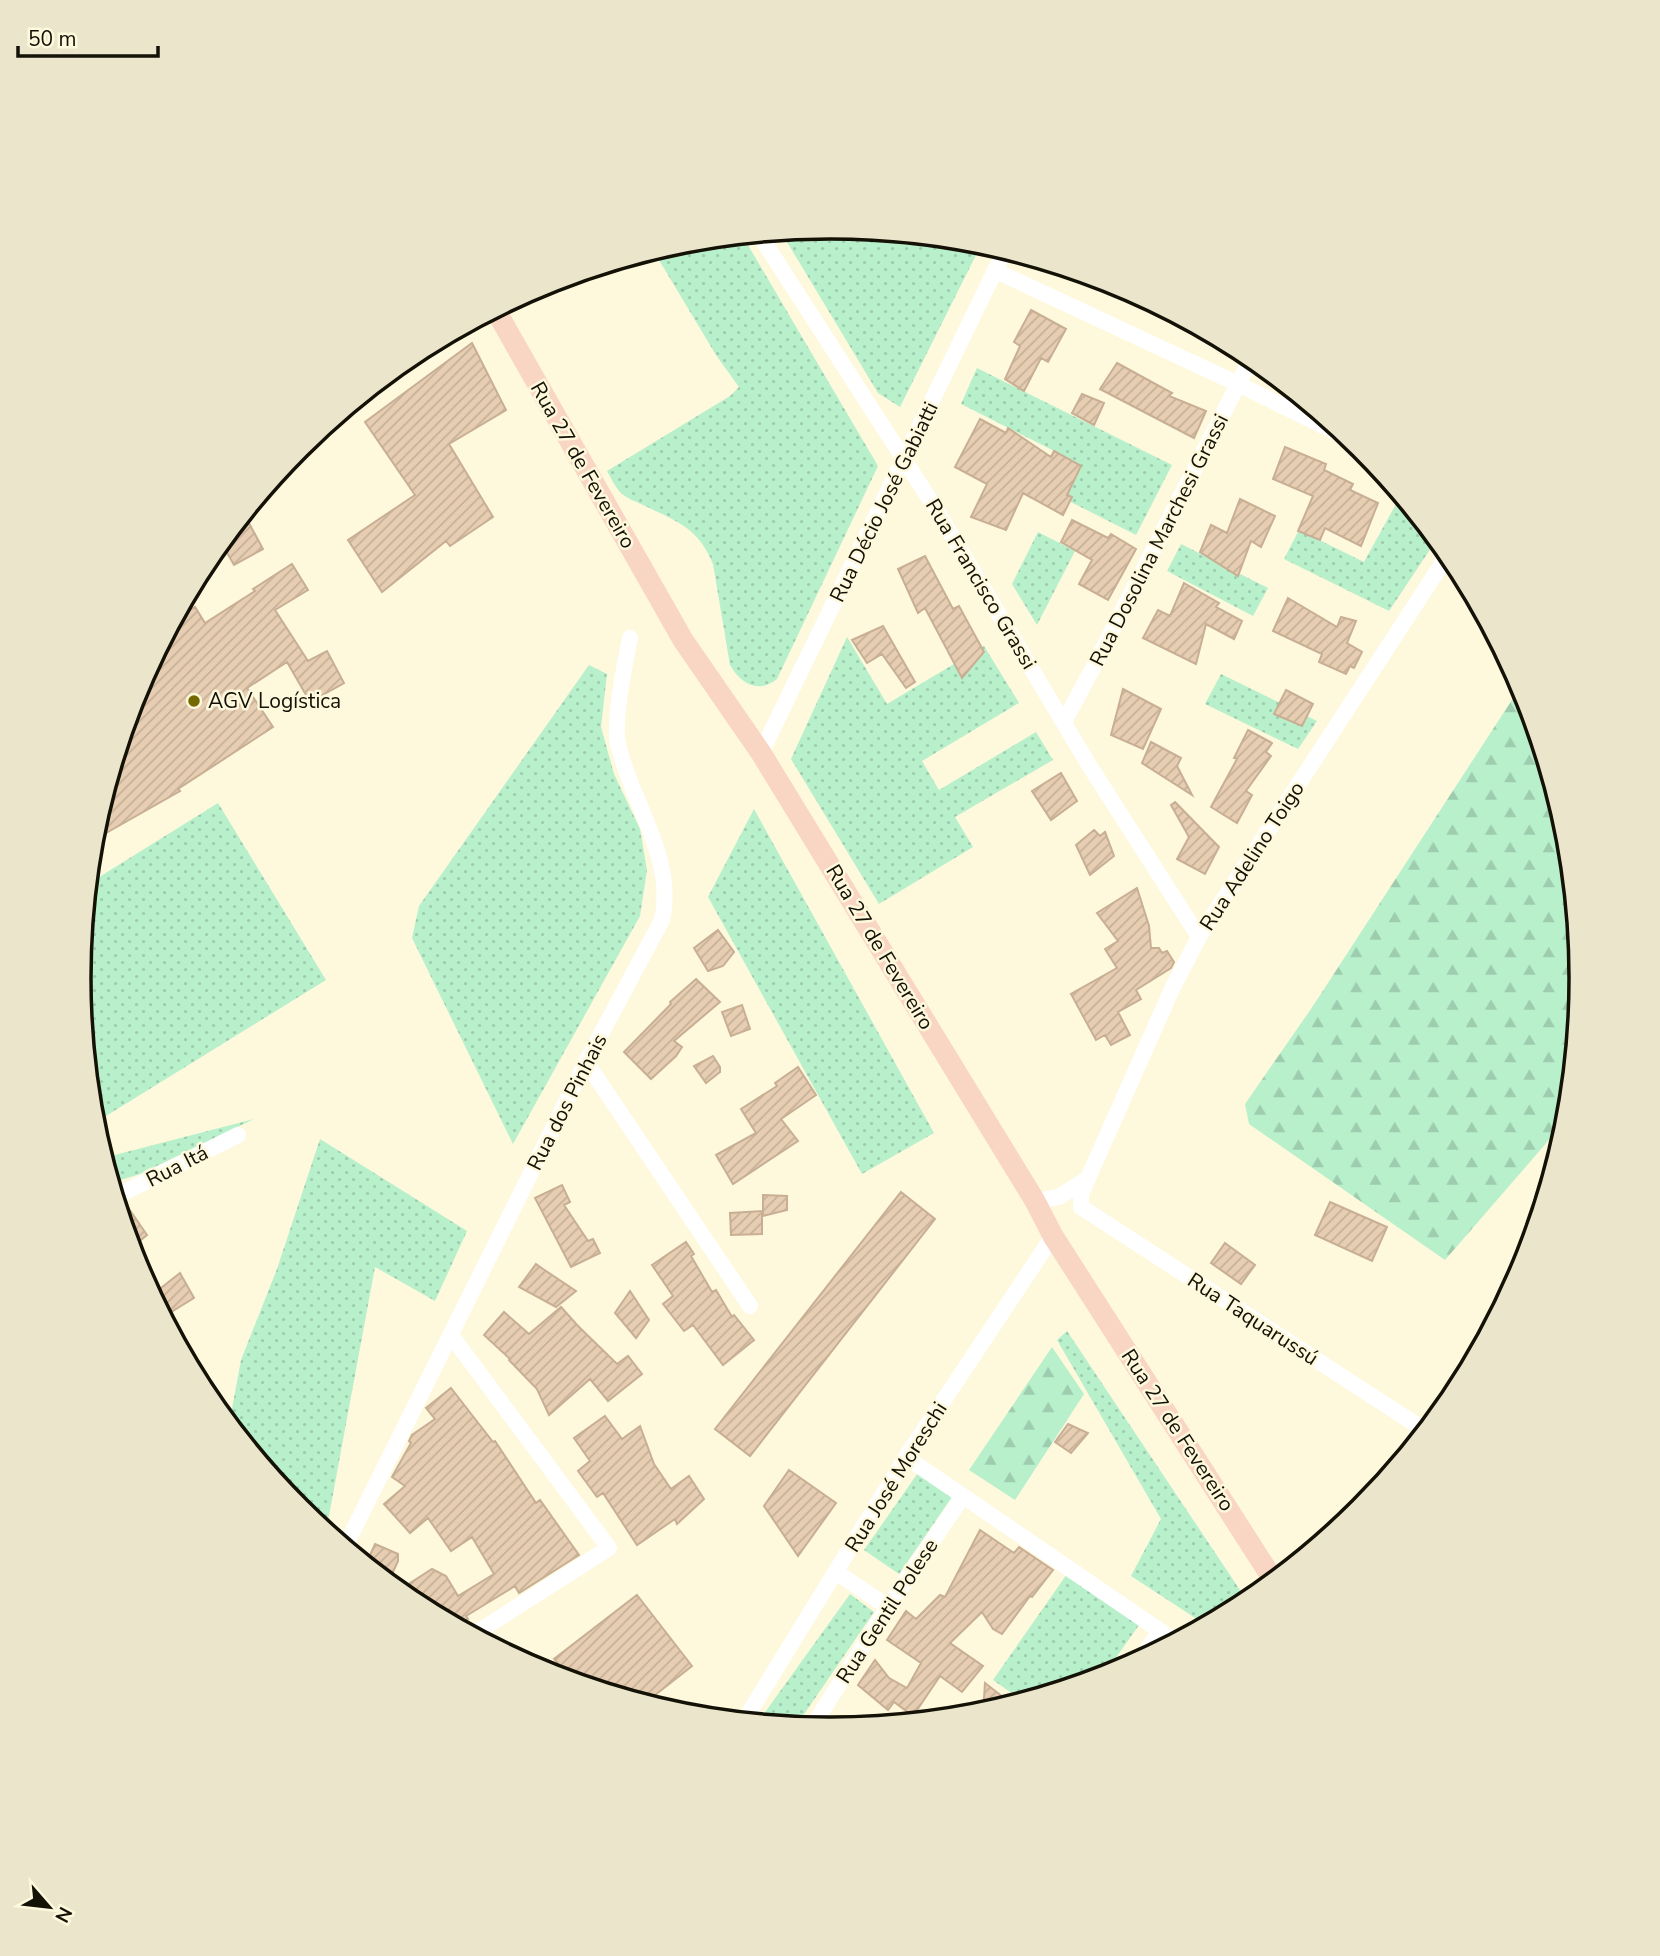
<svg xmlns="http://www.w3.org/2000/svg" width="1660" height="1956" font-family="'Nunito Sans',sans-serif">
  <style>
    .grass { fill: url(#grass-dots) }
    .forest { fill: url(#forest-firs) }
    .building { fill: url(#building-hatch); stroke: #c8af94; stroke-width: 2 }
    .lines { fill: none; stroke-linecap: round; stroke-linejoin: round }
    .minor { stroke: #fff; stroke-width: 16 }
    .secondary { stroke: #f9d5c4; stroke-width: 21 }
    .poi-dot { fill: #746900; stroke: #fef8dc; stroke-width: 2.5 }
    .labels { text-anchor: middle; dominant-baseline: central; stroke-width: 5; stroke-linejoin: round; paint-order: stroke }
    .street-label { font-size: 21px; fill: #141106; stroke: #fef8dc }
    .poi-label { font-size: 21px; fill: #141106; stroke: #fef8dc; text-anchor: start }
    .rim { fill: none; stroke: #141106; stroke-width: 3.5 }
  </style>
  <defs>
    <pattern id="grass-dots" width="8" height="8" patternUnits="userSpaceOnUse" patternTransform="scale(1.75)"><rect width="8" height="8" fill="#b8f0cc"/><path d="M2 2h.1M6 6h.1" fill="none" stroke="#9dcdae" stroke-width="1.8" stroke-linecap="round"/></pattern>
    <pattern id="forest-firs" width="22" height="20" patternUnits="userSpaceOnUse" patternTransform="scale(1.75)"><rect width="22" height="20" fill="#b8f0cc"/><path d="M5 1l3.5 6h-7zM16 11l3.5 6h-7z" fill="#9dcdae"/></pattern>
    <pattern id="building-hatch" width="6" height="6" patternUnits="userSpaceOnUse" patternTransform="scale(1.75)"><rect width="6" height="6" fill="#e7ceb2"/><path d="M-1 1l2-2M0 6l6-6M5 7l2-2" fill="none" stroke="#c5b098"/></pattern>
  </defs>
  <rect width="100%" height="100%" fill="#fef8dc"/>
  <path class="grass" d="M830 227 982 243 900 407 878 393 781 232Z
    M742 235 878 466 777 679C758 694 741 684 730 665L713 564C698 527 676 521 643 505 635 501 625 498 619 491 614 485 611 478 607 471L730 396 739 387 716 355 653 250 684 241Z
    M977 368 1172 465 1136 535 1057 495 1074 461 961 404Z
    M1401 495 1437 539 1389 611 1284 559 1299 530 1364 562Z
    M1038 532 1075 551 1037 625 1012 584Z
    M1181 544 1268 588 1253 616 1167 571Z
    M847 637 887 704 984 646 1019 703 922 761 939 790 1036 732 1053 760 955 817 973 847 879 904 791 759Z
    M589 665 607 674 601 727 614 774 640 829 647 870 640 916 513 1144 412 938 419 906Z
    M1221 674 1317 721 1298 749 1205 704Z
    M218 803 326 980 93 1124 79 978 88 884Z
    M754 809 934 1133 862 1174 708 897Z
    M254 1119 140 1174 111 1183 103 1158Z
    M320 1139 467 1231 435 1301 375 1267 326 1532 298 1509 229 1425 241 1360 277 1269Z
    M1067 1331 1248 1602 1247 1603 1206 1625 1131 1576 1161 1519 1057 1340Z
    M920 1470 954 1494 899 1574 864 1550Z
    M1067 1574 1139 1625 1103 1676 1023 1701 993 1680Z
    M850 1594 874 1612 796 1726 758 1722Z"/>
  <path class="forest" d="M1521 686 1567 832 1581 978 1567 1119 1445 1260 1249 1124 1245 1104 1313 1006Z
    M1052 1347 1084 1394 1015 1500 969 1470Z"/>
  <path class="building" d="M1031 310 1066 329 1048 362 1041 358 1024 391 1005 379 1020 346 1014 342Z
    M472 343 506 410 449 444 493 517 450 546 446 541 382 592 348 540 415 495 365 422Z
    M1117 363 1172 393 1169 396 1206 411 1194 438 1100 389Z
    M1082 394 1104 403 1094 425 1072 413Z
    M980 419 1006 433 1008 428 1051 457 1054 451 1081 466 1067 495 1072 497 1063 515 1023 493 1006 530 971 517 987 484 955 467Z
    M1285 447 1326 464 1324 470 1353 484 1350 490 1378 503 1361 546 1325 528 1320 540 1298 531 1313 496 1273 479Z
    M1240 499 1275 516 1261 547 1251 541 1238 576 1200 552 1211 525 1227 533Z
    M244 514 263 549 234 565 221 542Z
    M1072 520 1108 538 1111 534 1136 549 1108 600 1079 584 1092 560 1061 542Z
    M925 556 953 609 959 606 984 652 962 678 925 608 918 613 898 569Z
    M292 564 308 590 275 610 308 661 327 651 344 683 310 702 287 662 247 688 273 727 178 789 180 791 92 841 93 831 136 690 173 621 195 607 205 623 255 591 253 589Z
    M1184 583 1219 603 1216 607 1242 621 1234 639 1206 624 1196 664 1143 638 1158 610 1170 616Z
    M1288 598 1337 627 1341 617 1356 621 1347 643 1362 652 1354 668 1350 666 1346 674 1319 662 1322 654 1273 631Z
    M883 626 915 682 906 688 882 654 867 663 852 640Z
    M1123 689 1161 709 1143 749 1111 735Z
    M1286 690 1313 704 1302 726 1274 714Z
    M1248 730 1272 743 1266 752 1271 756 1246 791 1252 795 1237 823 1211 807 1237 759 1234 758Z
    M1151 742 1181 758 1177 766 1192 795 1142 763Z
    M1061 773 1077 801 1051 820 1032 791Z
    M1175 802 1219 847 1205 874 1177 859 1189 837 1171 805Z
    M1094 830 1100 836 1105 832 1114 856 1090 875 1076 845Z
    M1137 888 1149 926 1151 948H1159L1162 953 1167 951 1174 962 1171 968 1136 990 1141 999 1118 1012 1130 1035 1111 1045 1105 1035 1096 1040 1071 994 1117 968 1105 949 1118 941 1097 913Z
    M718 930 734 952 723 966 708 971 694 948Z
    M696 979 720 1002 674 1041 682 1047 676 1056 651 1079 624 1052 671 1004 670 1002Z
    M742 1005 750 1029 731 1036 722 1012Z
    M713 1056 720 1067V1072L706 1083 694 1066Z
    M798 1067 816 1095 781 1119 798 1141 733 1184 716 1155 756 1133 741 1109 777 1086 775 1083Z
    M562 1185 570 1202 564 1205 588 1241 593 1239 600 1253 571 1267 535 1198Z
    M901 1192 935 1219 750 1456 715 1429Z
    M763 1195 787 1196V1210L763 1216Z
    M1330 1202 1387 1227 1372 1261 1315 1235Z
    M125 1203 147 1235 131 1248 118 1207Z
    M762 1211V1234L731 1235 730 1213Z
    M686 1242 694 1254 691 1256 712 1292 716 1290 732 1317 734 1315 754 1340 723 1365 693 1325 684 1331 663 1304 673 1296 652 1265Z
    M1225 1243 1255 1265 1241 1284 1211 1263Z
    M536 1264 543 1269 576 1291 556 1307 519 1287Z
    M180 1273 194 1298 163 1317 152 1295Z
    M630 1291 649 1320 636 1338 615 1313Z
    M561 1307 578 1326 617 1364 628 1356 642 1374 608 1401 590 1379 549 1415 537 1389 509 1360 510 1359 484 1335 504 1312 529 1334Z
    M451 1388 493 1442 495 1441 536 1503 540 1500 579 1555 519 1593 515 1586 466 1616 468 1619 456 1626 412 1602 401 1589 432 1569 446 1576 458 1596 494 1574 472 1537 451 1551 428 1518 410 1533 384 1504 405 1486 392 1477 411 1443 409 1441 412 1435 435 1419 426 1408Z
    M605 1416 622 1439 640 1426 654 1464 671 1489 689 1476 704 1499 677 1524 675 1519 637 1545 603 1493 597 1497 578 1471 590 1461 574 1438Z
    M1068 1424 1088 1433 1071 1453 1055 1442Z
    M789 1470 836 1503 798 1556 764 1506Z
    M980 1530 1014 1553 1019 1547 1053 1570 1032 1597 1030 1596 1002 1634 993 1629 982 1612 950 1643 983 1666 962 1692 940 1676 913 1716 894 1702 888 1710 858 1685 875 1660 889 1678 907 1688 921 1663 887 1640 906 1611 916 1619 940 1595 945 1597Z
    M375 1544 398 1554V1561L388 1583 366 1564Z
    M637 1595 692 1666 645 1703 573 1681 554 1659Z
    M985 1683 1012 1704 983 1713Z"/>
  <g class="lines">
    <path class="minor" d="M759 234 934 506 1089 765 1199 937
      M996 271 1238 384 1356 442
      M1064 722 1095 664 1252 357
      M761 753 1005 250
      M586 1062 750 1306
      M115 1197 238 1135
      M1035 1201 1059 1197 1087 1179
      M451 1335 609 1548 473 1635
      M1426 1431 1081 1207V1194L1172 989 1199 937 1449 553
      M906 1457 1175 1641
      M345 1547 586 1062 662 920C676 859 631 802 618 744 613 722 625 662 630 638
      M836 1572 888 1607
      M1141 1659 1159 1632
      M744 1721 906 1457 1053 1236
      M812 1727 888 1607 963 1496"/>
    <path class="secondary" d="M495 309 683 640 761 753 1035 1201 1053 1236 1274 1581"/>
  </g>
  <circle class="poi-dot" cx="194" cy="701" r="7"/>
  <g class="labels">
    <g class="street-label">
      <text transform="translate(583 465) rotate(60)">Rua 27 de Fevereiro</text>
      <text transform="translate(884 502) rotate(-64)">Rua Décio José Gabiatti</text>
      <text transform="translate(1159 540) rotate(-63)">Rua Dosolina Marchesi Grassi</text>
      <text transform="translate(981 584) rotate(59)">Rua Francisco Grassi</text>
      <text transform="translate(1252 856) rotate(-57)">Rua Adelino Toigo</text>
      <text transform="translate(880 947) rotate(59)">Rua 27 de Fevereiro</text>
      <text transform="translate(567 1102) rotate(-63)">Rua dos Pinhais</text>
      <text transform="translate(177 1166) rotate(-27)">Rua Itá</text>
      <text transform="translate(1253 1319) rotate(33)">Rua Taquarussú</text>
      <text transform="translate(1178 1430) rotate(57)">Rua 27 de Fevereiro</text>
      <text transform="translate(896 1477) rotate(-58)">Rua José Moreschi</text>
      <text transform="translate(887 1611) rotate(-57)">Rua Gentil Polese</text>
    </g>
    <g class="poi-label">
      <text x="208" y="701">AGV Logística</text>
    </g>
  </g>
  <path d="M0 0H1660V1956H0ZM91 978a739 739 0 1 1 1478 0a739 739 0 1 1-1478 0Z" fill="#ebe6cb" fill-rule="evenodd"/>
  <path class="rim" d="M91 978a739 739 0 1 1 1478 0a739 739 0 1 1-1478 0Z"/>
  <g transform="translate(49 1907) rotate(118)" stroke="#fef8dc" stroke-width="5" paint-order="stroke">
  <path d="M0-5L12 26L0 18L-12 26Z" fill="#141106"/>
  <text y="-10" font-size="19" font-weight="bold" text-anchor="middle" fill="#141106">N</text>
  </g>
  <path d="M18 46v10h140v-10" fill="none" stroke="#141106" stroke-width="3.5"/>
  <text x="28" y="46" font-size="21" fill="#141106" stroke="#fef8dc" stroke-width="5" paint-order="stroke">50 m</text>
</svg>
